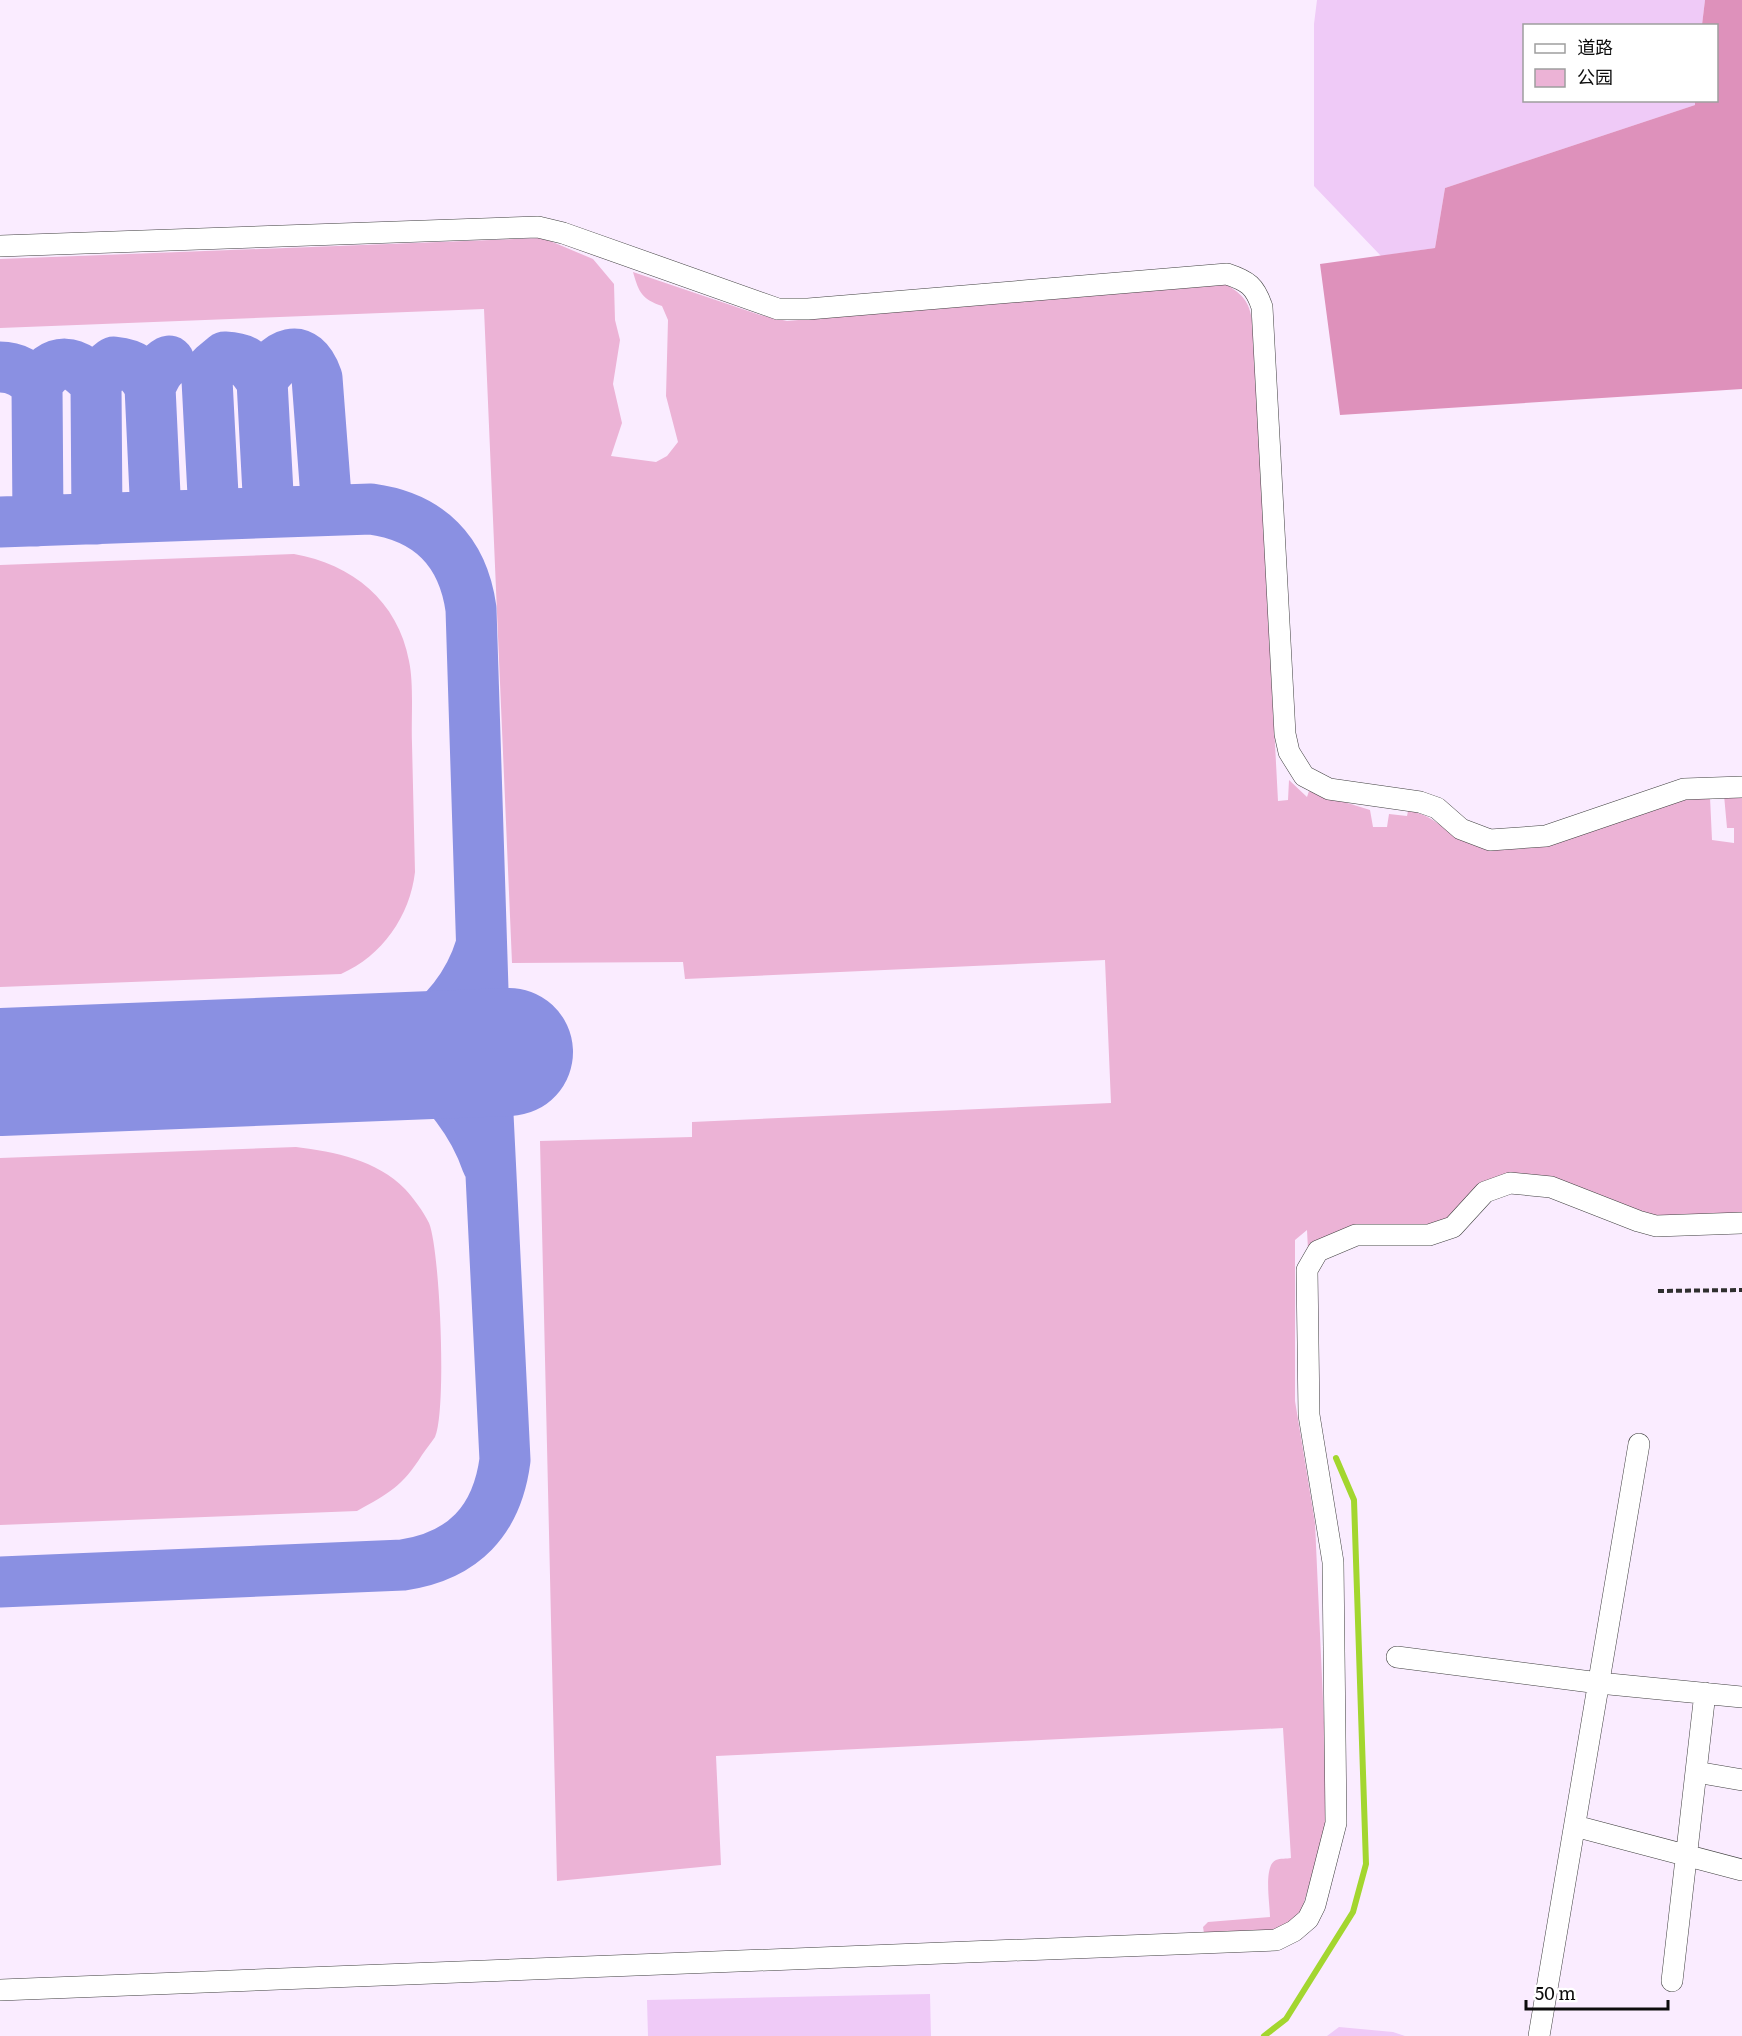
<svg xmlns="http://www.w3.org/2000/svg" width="1742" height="2036" font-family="Literata,'Noto Sans SC',serif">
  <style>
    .farmland { fill: #efcaf7 }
    .green { fill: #ecb3d6 }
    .forest { fill: #de91bb }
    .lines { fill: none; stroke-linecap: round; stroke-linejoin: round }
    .stream { stroke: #a3d62f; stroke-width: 6 }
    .taxiway { stroke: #8a90e2; stroke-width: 51 }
    .runway { stroke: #8a90e2; stroke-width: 128 }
    .minor-casing { stroke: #404040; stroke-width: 22 }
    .path { stroke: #2f2f2f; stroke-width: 4; stroke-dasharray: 6 3; stroke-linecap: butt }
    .minor { stroke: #fff; stroke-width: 21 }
  </style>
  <rect width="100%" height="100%" fill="#faecff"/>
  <path class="farmland" d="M1317 0H1705L1702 25 1524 26V100L1695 101V105L1445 188 1435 248 1381 256 1314 186V24Z
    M930 1994 931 2036H648L647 2000Z
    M1339 2027 1393 2032 1405 2036H1327Z"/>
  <path class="green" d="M543 238 593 259 614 284 615 320 620 340 613 384 622 423 611 456 656 462 667 456 678 442 666 396 668 320 662 306C642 299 639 293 633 272L760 315 787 321 1224 283C1245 296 1250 302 1253 327L1278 801 1288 800 1289 780 1307 797 1309 791 1370 810 1373 827H1387L1389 814 1407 816 1408 811C1430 813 1441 828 1459 838 1467 843 1476 846 1486 848L1675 800 1710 797 1712 840 1734 843V828H1727L1724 795H1742V1217L1657 1222 1503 1182 1450 1220 1308 1250 1307 1230 1295 1240V1401L1315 1523 1328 1811 1326 1830 1301 1912 1283 1932 1204 1933 1203 1927 1208 1922 1270 1917C1270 1905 1263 1865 1276 1860 1280 1858 1287 1859 1291 1858L1283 1728 716 1756 721 1865 557 1881 540 1141 692 1137V1122L1111 1103 1105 960 685 979 683 962 512 963 484 309 0 328V259Z
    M294 554C352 564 398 601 409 661 414 684 411 720 412 744 413 786 414 829 415 872 410 916 382 956 341 974L0 987V565Z
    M296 1147C335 1152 377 1160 405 1189 414 1199 423 1211 429 1223 440 1249 447 1411 435 1437 431 1443 426 1449 422 1455 402 1487 389 1493 357 1511L0 1525V1158Z"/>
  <path class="forest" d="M1705 0H1742V389L1340 415 1320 264 1435 248 1445 188 1695 105V101L1716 100V26L1702 25Z"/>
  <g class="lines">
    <path class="stream" d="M1264 2036 1286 2019 1353 1912 1366 1864 1354 1500 1336 1458"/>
    <path class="taxiway" d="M0 367C15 367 28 374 37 386
      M269 512 262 381C278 353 303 339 317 378L327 510
      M214 514 207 380 213 367 225 357C247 358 250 364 262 381
      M156 516 150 387C155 377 158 367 169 361
      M97 519 96 385 104 370 114 362C134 364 141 370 150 387
      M38 521 37 386C52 355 78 359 96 385
      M0 522 371 509C429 517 463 551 471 609L485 1053 505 1460C497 1521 463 1556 403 1565L0 1582
      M377 1057C388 1059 399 1060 409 1065 444 1081 475 1127 487 1163
      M377 1057C426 1034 465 999 481 946"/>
    <path class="runway" d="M0 1072 509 1052"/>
    <g class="minor-casing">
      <path id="minor" d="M0 246 538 227 563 233 778 309H808L1227 274C1248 281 1255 286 1262 307L1285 734 1289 752 1304 776 1329 789 1420 802 1437 808 1461 829 1490 840 1546 836 1684 789 1742 787
        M1397 1657 1599 1683 1742 1697
        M1696 1772 1742 1780
        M1575 1826 1742 1870
        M1672 1981 1705 1693
        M0 1990 1276 1940 1294 1931 1308 1919 1315 1905 1336 1823 1333 1562 1309 1415 1307 1270 1318 1251 1356 1235H1429L1453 1227 1485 1192 1510 1183 1551 1187 1638 1221 1656 1226 1742 1223
        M1539 2036 1639 1444"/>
    </g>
    <path class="path" d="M1658 1291 1742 1290"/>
    <use href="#minor" class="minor"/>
  </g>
  <rect x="1523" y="24" width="195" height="78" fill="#ffffff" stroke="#9e9e9e" stroke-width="1.5"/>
  <rect x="1535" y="44" width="30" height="9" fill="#ffffff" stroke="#9e9e9e" stroke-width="1.5"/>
  <text x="1577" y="54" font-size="18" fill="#0d0d0d">道路</text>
  <rect x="1535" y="69" width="30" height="18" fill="#ecb3d6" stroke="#9e9e9e" stroke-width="1.5"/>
  <text x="1577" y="84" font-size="18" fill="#0d0d0d">公园</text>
  <path d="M1526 2000v9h142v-9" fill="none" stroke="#0d0d0d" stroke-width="3"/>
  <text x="1535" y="2000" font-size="18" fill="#0d0d0d" stroke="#ffffff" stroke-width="4.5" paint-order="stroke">50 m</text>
</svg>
